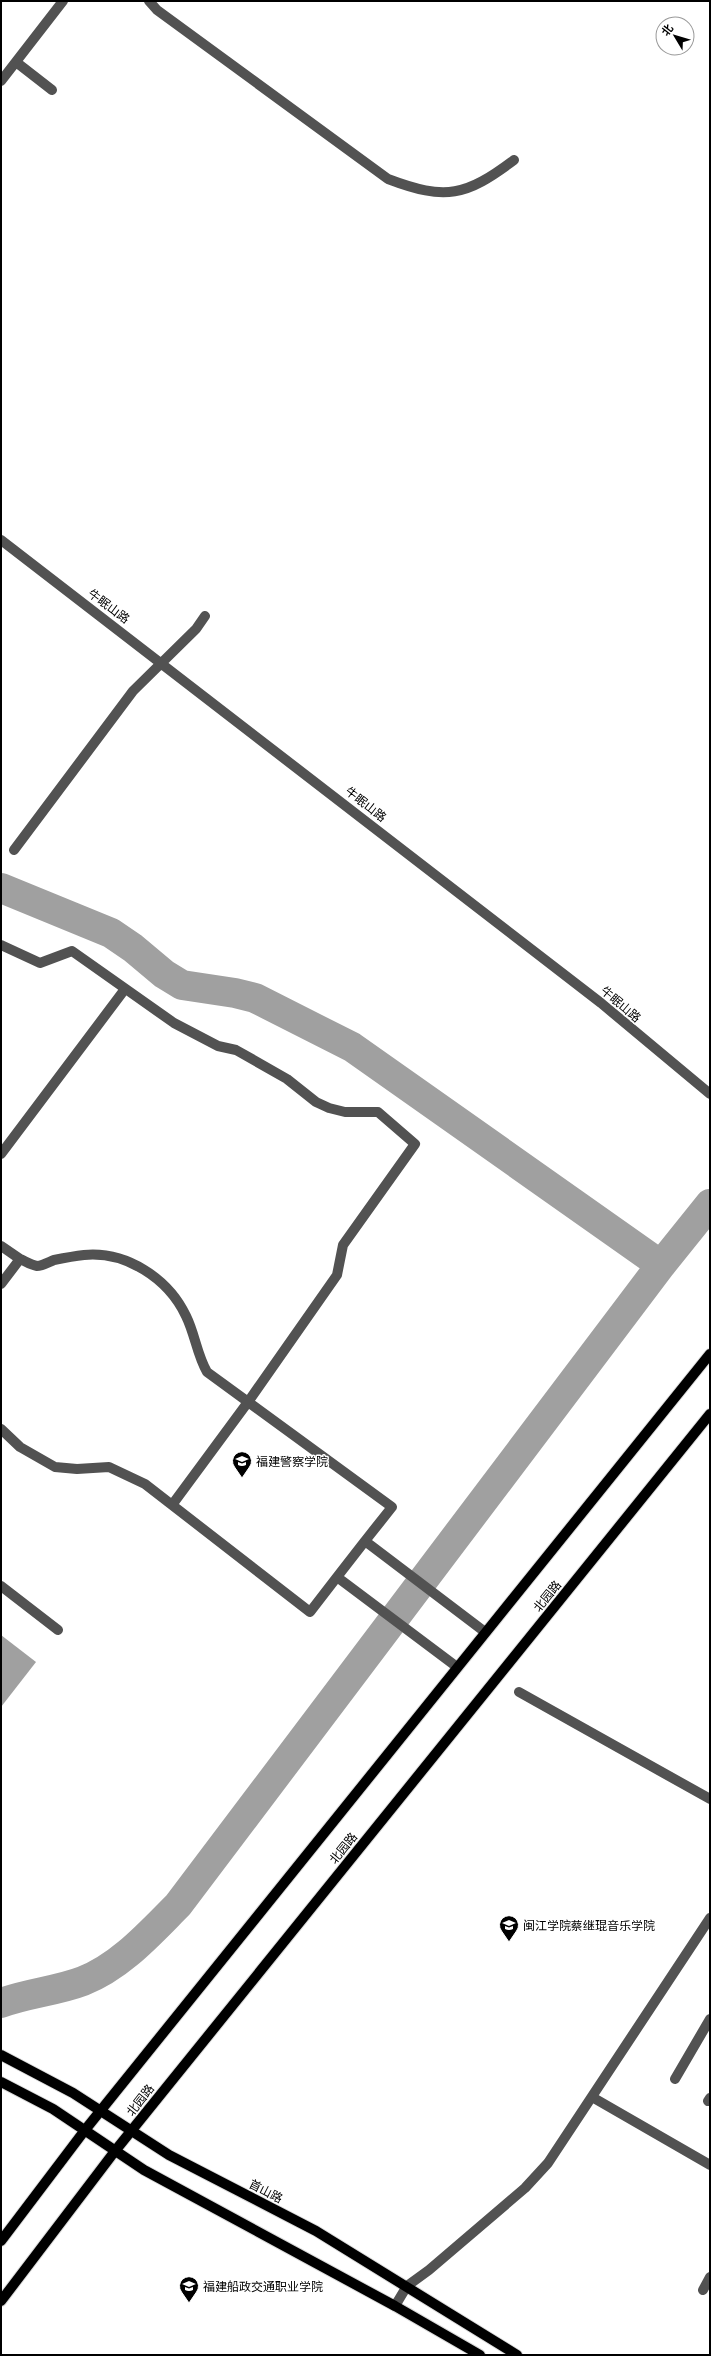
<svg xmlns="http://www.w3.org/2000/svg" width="711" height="2356" font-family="Inter,'Noto Sans SC',sans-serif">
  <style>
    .water { fill: #a0a0a0 }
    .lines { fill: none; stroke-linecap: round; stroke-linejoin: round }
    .river { stroke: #a0a0a0; stroke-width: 30 }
    .major-casing { stroke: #dbdbdb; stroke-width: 12 }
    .minor { stroke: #525252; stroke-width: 10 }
    .major { stroke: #000; stroke-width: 10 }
    .labels { text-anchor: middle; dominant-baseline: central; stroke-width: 3; stroke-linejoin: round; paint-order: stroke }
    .street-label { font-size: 12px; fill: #000; stroke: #fff }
    .poi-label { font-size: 12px; fill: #000; stroke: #fff; text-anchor: start }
  </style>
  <rect width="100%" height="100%" fill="#fff"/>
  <path class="water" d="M1 1635 36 1662 1 1707Z"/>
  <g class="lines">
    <path class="river" d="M1 888 111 933 133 948 164 974 182 985 235 993 255 998 352 1047 661 1265
      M1 2003C28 1993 57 1991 83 1981 121 1966 150 1933 178 1905L661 1265 710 1204"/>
    <g class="major-casing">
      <path id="major" d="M1 2055 73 2093 169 2155 316 2231 517 2355
        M1 2082 53 2109 144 2170 395 2306 480 2355
        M1 2241 85 2130 710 1354
        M1 2301 115 2151 710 1414"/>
    </g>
    <path class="minor" d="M149 1 157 10 388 179C446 201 466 196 514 160
      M16 62 52 90
      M1 81 63 1
      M1 540 601 1003 710 1094
      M14 850 133 691 196 629 205 616
      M1 945 40 963 72 951 174 1023 218 1046 236 1050 287 1079 316 1102 329 1108 345 1112H378L415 1144 343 1245 337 1275 248 1402 172 1505
      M1 1154 125 989
      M1 1246 20 1259 1 1284
      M20 1259C25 1261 31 1265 37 1266 42 1266 49 1262 54 1260 64 1258 75 1256 84 1255 126 1251 168 1278 186 1316 195 1334 197 1355 207 1372L392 1507 365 1541 485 1632
      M1 1429 20 1447 55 1467 77 1469 109 1467 145 1484 310 1612 337 1577 457 1667
      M337 1577 365 1541
      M1 1586 58 1630
      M519 1692 710 1799
      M675 2079 710 2019
      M592 2097 710 2165
      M708 2101 710 2098
      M703 2290 710 2277
      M395 2306 407 2286 429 2270 525 2188 548 2163 710 1918"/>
    <use href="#major" class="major"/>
  </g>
  <defs>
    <g id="university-pin" transform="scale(1)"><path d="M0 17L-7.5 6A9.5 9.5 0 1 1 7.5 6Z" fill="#000" stroke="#fff"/><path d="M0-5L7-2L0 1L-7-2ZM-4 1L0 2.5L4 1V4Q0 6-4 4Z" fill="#fff"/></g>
  </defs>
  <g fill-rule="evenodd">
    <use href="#university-pin" x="242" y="1461"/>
    <use href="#university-pin" x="509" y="1925"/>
    <use href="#university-pin" x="189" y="2286"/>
  </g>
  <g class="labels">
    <g class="street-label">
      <text transform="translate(109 606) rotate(37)">牛眠山路</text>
      <text transform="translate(366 804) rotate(38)">牛眠山路</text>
      <text transform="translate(621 1004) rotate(40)">牛眠山路</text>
      <text transform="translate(547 1596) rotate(-51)">北园路</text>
      <text transform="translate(343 1848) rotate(-51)">北园路</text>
      <text transform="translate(140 2100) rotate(-52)">北园路</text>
      <text transform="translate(266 2191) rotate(27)">首山路</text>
    </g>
    <g class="poi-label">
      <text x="256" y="1461">福建警察学院</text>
      <text x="523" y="1925">闽江学院蔡继琨音乐学院</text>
      <text x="203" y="2286">福建船政交通职业学院</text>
    </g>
  </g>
  <rect width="711" height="2356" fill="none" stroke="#000000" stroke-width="4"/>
  <g transform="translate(675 36) rotate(308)"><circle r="19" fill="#ffffff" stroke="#999999"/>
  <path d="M0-3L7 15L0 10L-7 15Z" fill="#000000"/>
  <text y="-6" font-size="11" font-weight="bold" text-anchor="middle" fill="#000000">北</text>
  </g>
</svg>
